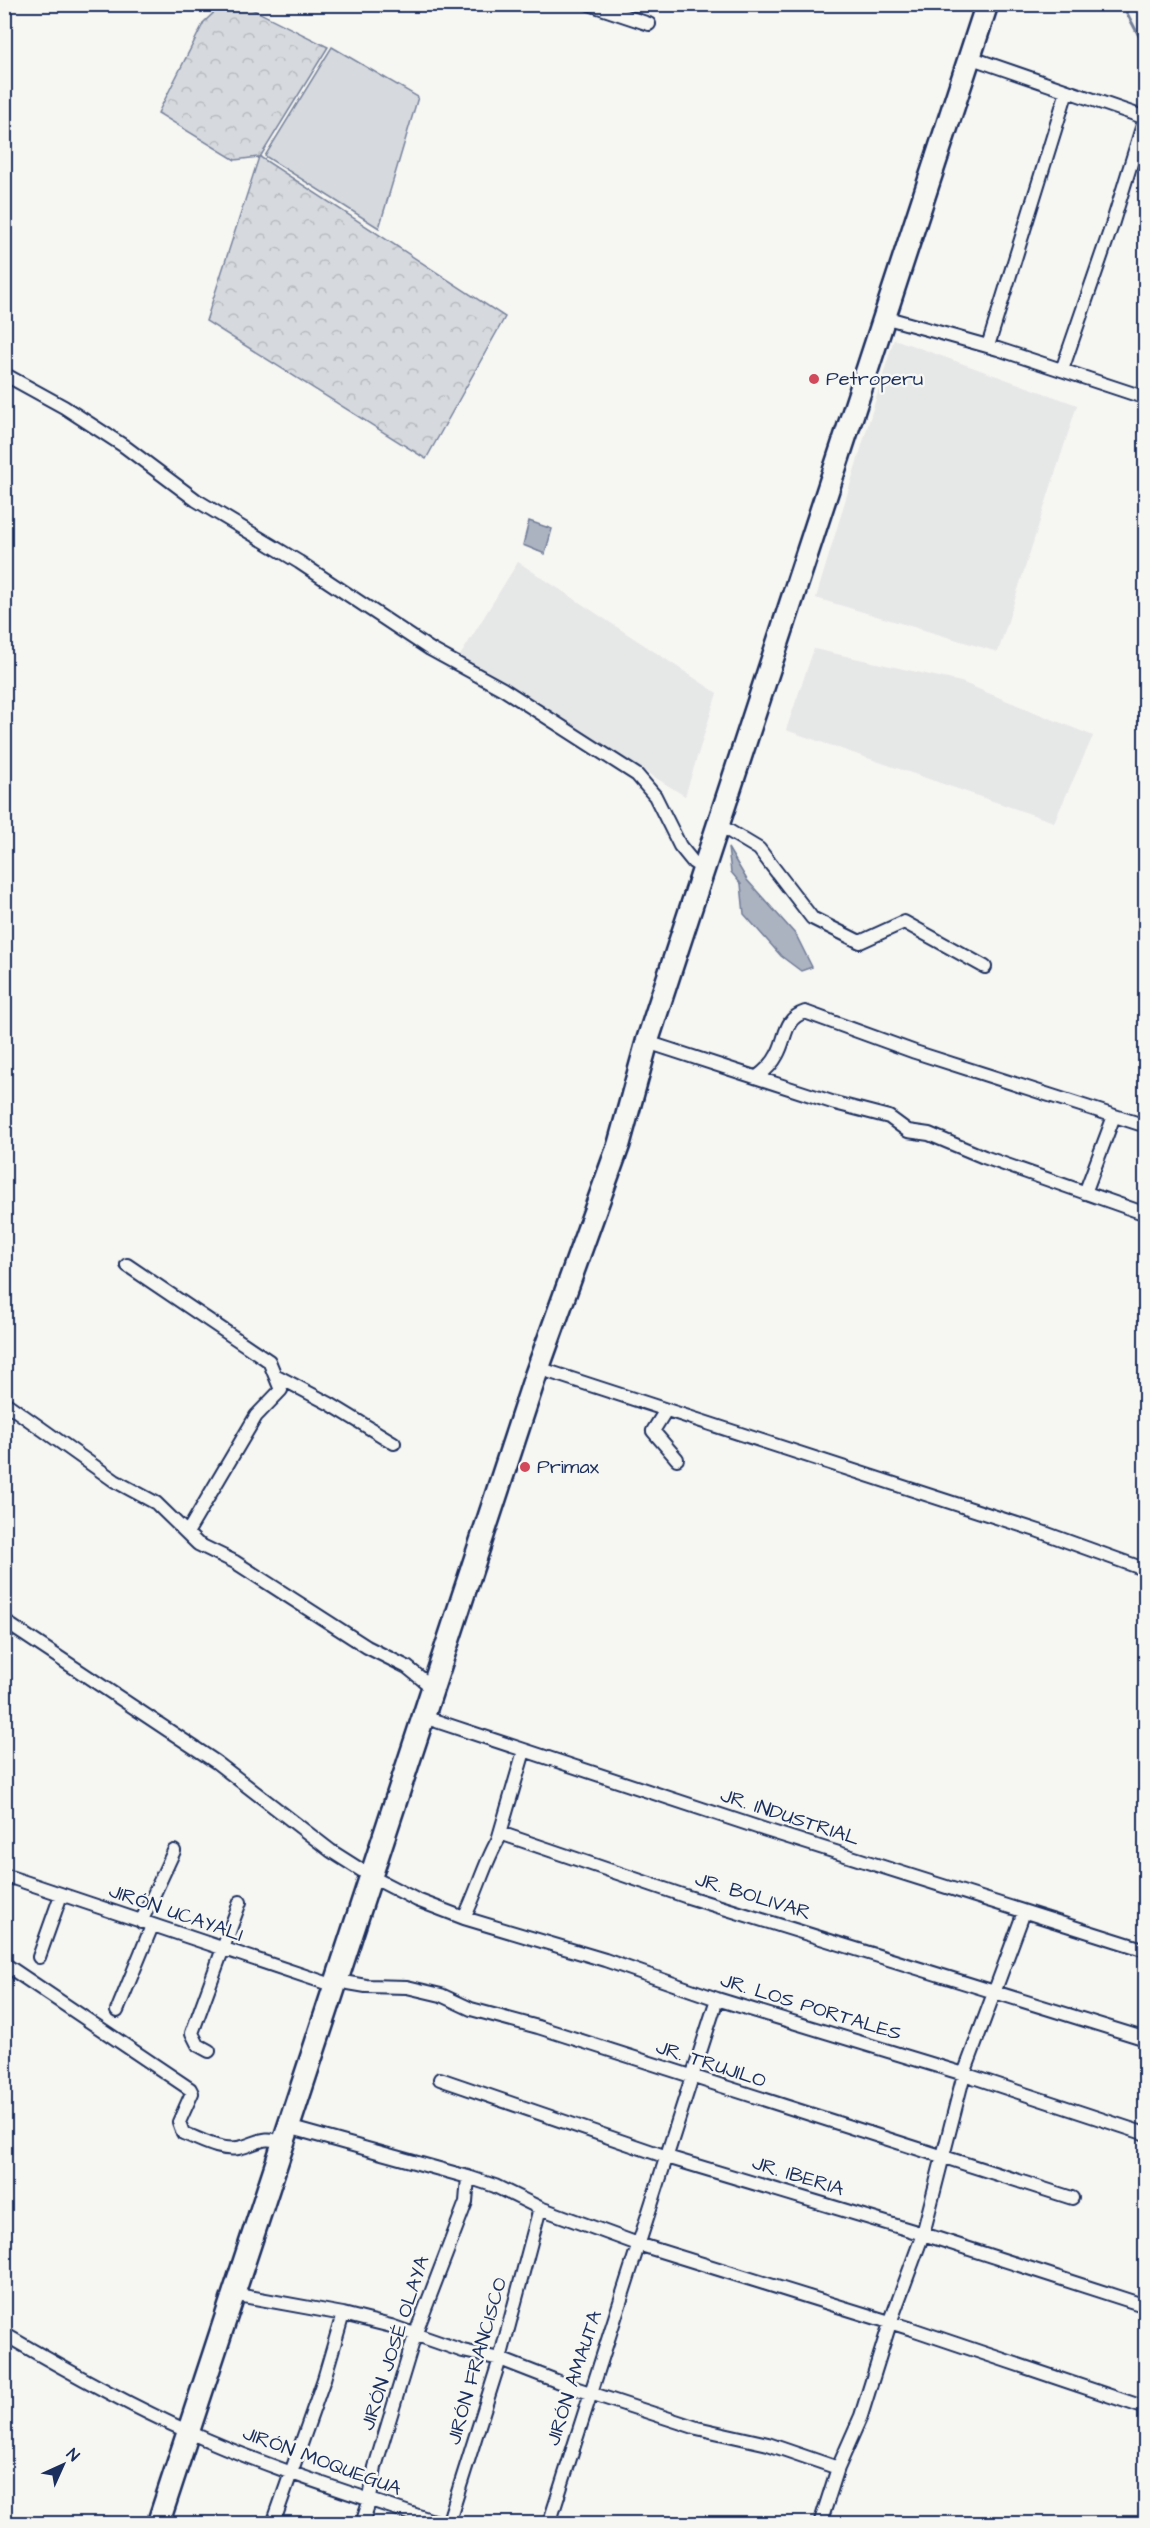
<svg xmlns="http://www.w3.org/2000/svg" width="1150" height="2528" font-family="'Architects Daughter',sans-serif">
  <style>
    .built { fill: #e6e7e7 }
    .green { fill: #d6d9dd; stroke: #78849e; stroke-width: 1.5 }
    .forest { fill: url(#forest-crowns); stroke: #78849e; stroke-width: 1.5 }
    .water { fill: #abb2c0; stroke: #717e99; stroke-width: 1.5 }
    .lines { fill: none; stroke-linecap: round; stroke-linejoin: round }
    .stream { stroke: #717e99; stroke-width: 3 }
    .street-casing { stroke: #1b2f5e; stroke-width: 16 }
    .highway-casing { stroke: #1b2f5e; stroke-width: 26 }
    .street { stroke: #f6f6f2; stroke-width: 12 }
    .highway { stroke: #f6f6f2; stroke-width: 21 }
    .poi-dot { fill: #d1495b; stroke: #f6f6f2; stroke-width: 2 }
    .labels { text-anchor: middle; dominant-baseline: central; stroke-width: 5; stroke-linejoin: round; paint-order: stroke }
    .poi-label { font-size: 20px; fill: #1b2f5e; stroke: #f6f6f2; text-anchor: start }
    .street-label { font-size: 20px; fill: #1b2f5e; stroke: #f6f6f2 }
  </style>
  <defs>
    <pattern id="forest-crowns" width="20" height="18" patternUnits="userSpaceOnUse" patternTransform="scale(1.5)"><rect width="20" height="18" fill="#d6d9dd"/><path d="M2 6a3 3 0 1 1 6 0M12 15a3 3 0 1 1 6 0" fill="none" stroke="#b7bbc0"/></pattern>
  </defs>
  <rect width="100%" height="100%" fill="#f6f6f2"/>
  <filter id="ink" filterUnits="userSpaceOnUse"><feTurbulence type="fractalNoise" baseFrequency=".0167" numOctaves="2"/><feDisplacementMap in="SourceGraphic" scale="12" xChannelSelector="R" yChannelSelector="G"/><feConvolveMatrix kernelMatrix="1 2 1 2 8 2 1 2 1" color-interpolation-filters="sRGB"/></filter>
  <g filter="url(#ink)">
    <path class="built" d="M894 339 1077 405 998 652 816 598Z
      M518 562 717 693 685 796 460 656Z
      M814 649 961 682 1093 736 1054 822 786 730Z"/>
    <path class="green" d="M332 47 418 97 379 228 265 156Z"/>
    <path class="forest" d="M222 5H244L328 47 260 157 505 317 426 459 206 321 259 157 235 160 158 113 204 22Z"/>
    <path class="water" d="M529 521 552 529 545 554 523 545Z
      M728 848 747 880 796 935 812 967 801 971 781 956 744 914 741 884 731 872Z"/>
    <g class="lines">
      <path class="stream" d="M1122 4 1146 49"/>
      <g class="street-casing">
        <path id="street" d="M589 4 649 24
          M969 57 1146 118
          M884 317 998 349 1146 398
          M988 346 1067 91
          M1062 370 1112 225 1145 118
          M4 374 64 407 124 446 196 500 299 562 430 649 503 689 637 775 655 796 680 846 693 862 704 869
          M719 825 759 849 812 918 860 942 904 922 985 967
          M647 1042 835 1103 889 1117 908 1131 929 1134 984 1157 1146 1214
          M757 1077C765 1071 772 1065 777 1055 787 1038 783 1019 805 1012L915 1052 1146 1126
          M1085 1193 1114 1116
          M127 1265 269 1361 281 1390 256 1416 187 1533
          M538 1368 1039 1531 1144 1569
          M275 1375 330 1404 394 1443
          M4 1402 115 1481 156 1503 198 1544 235 1562 367 1647 407 1667 433 1688
          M666 1410 653 1431 677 1459
          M4 1621 216 1762 331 1851 372 1877 417 1900 464 1918 605 1960 717 1999 964 2074 1146 2134
          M424 1717 766 1830 1146 1950
          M500 1833 685 1896 1146 2039
          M4 1875 335 1986
          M464 1918C477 1893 484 1864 498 1840L524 1751
          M141 1922 174 1851
          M39 1957 61 1895
          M6 1965 190 2089 192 2093 179 2122 183 2133C200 2139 219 2151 238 2148 256 2145 264 2133 283 2144
          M337 1981 366 1986 407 1987 441 1995 471 2009 538 2027 1072 2198
          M117 2011 152 1926
          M209 2051 198 2045 192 2033 240 1902
          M440 2079 667 2157 923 2234 1146 2306
          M288 2127 468 2177 495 2186 540 2208 638 2244 912 2329 1146 2408
          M232 2294 343 2314 391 2326 463 2351 500 2359 572 2387 697 2428 768 2444 838 2468 820 2524
          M4 2334C64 2369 126 2404 189 2432 271 2469 357 2495 442 2524
          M838 2468 861 2416 890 2323 923 2234 964 2074 1024 1912
          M273 2524 324 2379 343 2314
          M362 2524 370 2499 375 2467 415 2335 466 2202 468 2177
          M448 2524 500 2359 540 2208
          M549 2524 717 1999"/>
      </g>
      <g class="highway-casing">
        <path id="highway" d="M158 2524 535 1377 619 1144 647 1042 987 4"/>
      </g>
      <use href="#street" class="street"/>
      <use href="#highway" class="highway"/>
    </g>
  </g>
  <g class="poi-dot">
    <circle cx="814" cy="379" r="6"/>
    <circle cx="525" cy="1467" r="6"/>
  </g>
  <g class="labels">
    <g class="poi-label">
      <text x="826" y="379">Petroperu</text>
      <text x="537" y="1467">Primax</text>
    </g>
    <g class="street-label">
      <text transform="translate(790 1817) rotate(18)">JR. INDUSTRIAL</text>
      <text transform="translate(753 1896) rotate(17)">JR. BOLIVAR</text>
      <text transform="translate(176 1913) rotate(19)">JIRÓN UCAYALI</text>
      <text transform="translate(811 2007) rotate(17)">JR. LOS PORTALES</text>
      <text transform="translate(711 2064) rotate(18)">JR. TRUJILO</text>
      <text transform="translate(798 2176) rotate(17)">JR. IBERIA</text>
      <text transform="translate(395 2343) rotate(-72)">JIRÓN JOSÉ OLAYA</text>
      <text transform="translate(477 2361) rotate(-74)">JIRÓN FRANCISCO</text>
      <text transform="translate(574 2378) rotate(-72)">JIRÓN AMAUTA</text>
      <text transform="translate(322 2461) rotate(20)">JIRÓN MOQUEGUA</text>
    </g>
  </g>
  <rect width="1150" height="2528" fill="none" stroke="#f6f6f2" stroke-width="24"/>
  <rect x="12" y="12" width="1126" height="2504" fill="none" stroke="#1b2f5e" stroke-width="2" filter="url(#ink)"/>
  <g transform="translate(63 2465) rotate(45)" stroke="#f6f6f2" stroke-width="4.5" paint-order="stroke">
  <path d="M0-4.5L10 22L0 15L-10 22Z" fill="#1b2f5e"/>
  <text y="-9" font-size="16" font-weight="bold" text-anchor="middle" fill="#1b2f5e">N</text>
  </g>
</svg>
